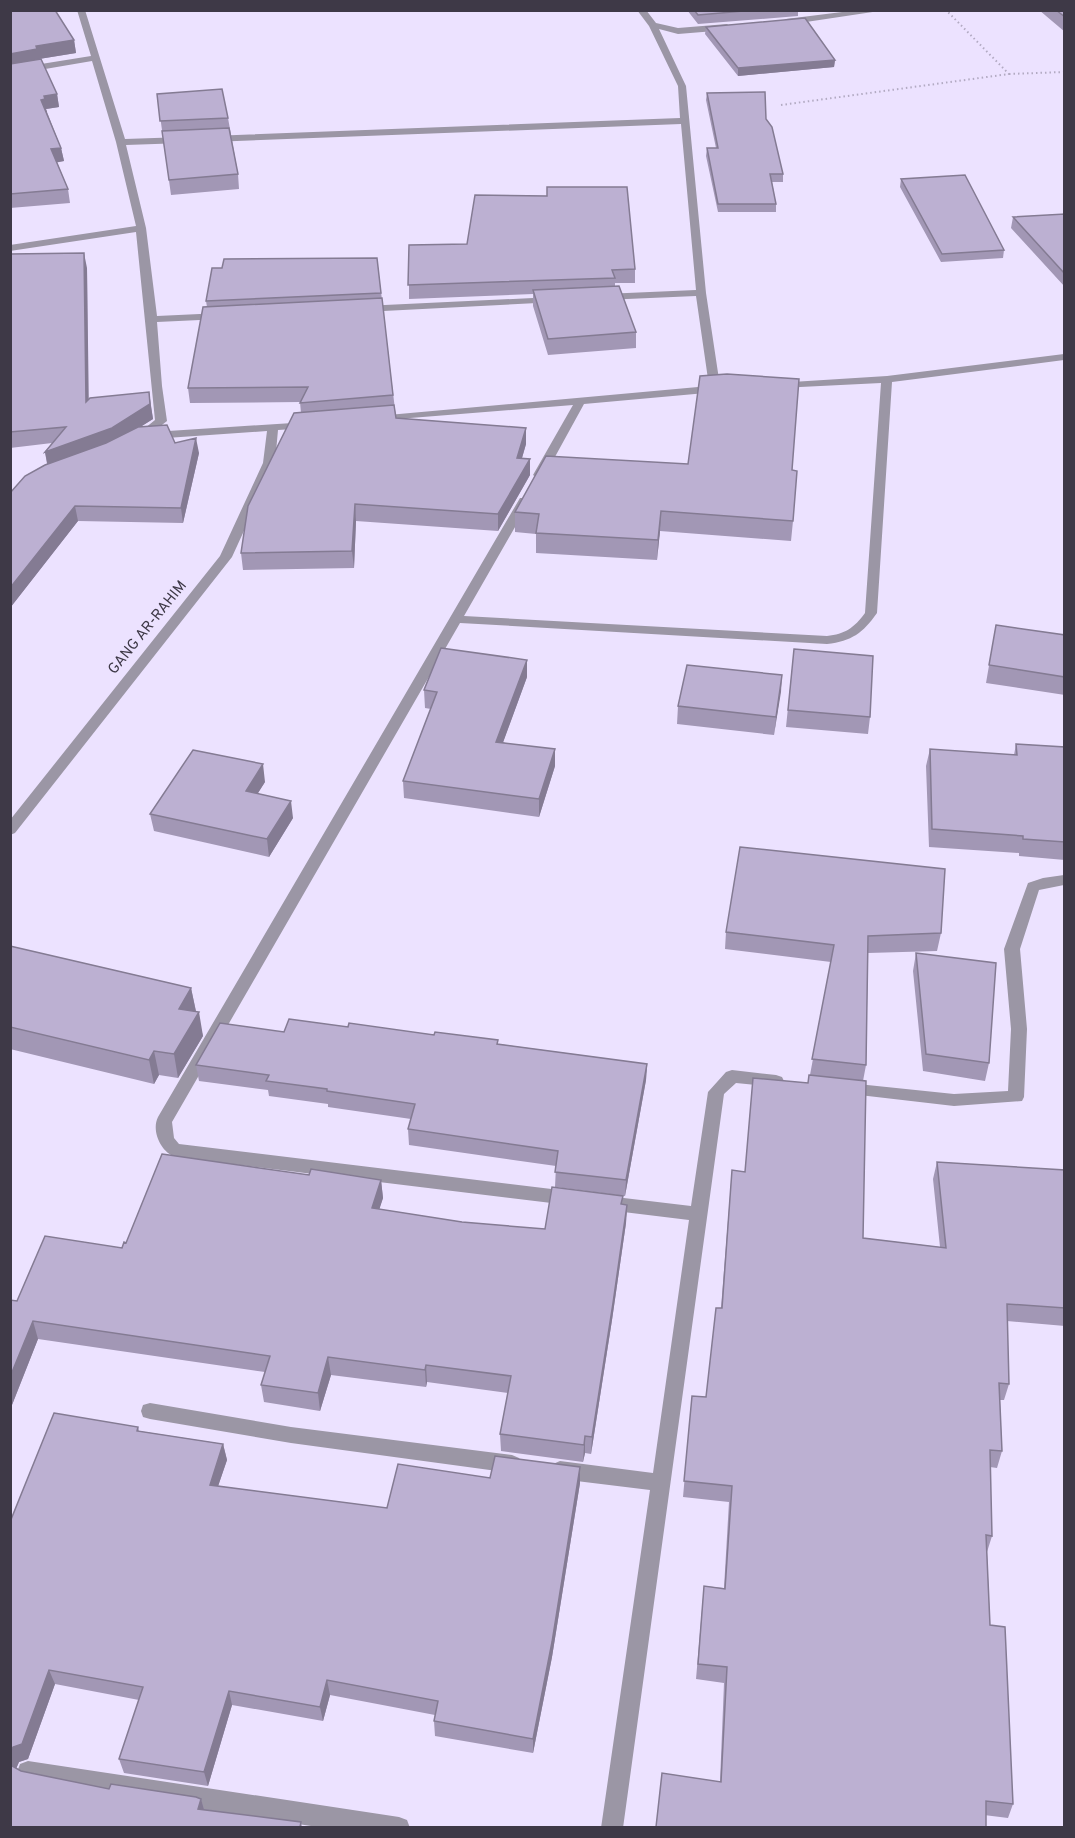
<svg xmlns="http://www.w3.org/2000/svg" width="1075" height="1838" font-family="Overpass,sans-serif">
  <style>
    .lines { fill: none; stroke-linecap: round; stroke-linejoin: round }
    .path { stroke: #b2aac2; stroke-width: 2; stroke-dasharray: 1.5 3; stroke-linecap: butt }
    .minor { fill: #9b96a5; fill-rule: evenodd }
    .wall { fill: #a297b5 }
    .shaded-wall { fill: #847b93 }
    .building { fill: #bcb0d2; stroke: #847b93; stroke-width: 1.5 }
    .labels { text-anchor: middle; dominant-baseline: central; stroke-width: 4.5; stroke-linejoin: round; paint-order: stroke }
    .street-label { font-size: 15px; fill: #3e3947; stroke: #ece2ff }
  </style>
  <rect width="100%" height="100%" fill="#ece2ff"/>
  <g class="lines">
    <path class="path" d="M1009 74 1064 72
      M781 105 1009 74 946 10"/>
    <path class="minor" d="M77 10H85L125 139 184 137 189 140 184 143 126 145 146 228 157 316 221 313 226 316 221 319 157 322 162 386 167 421 153 432 308 422 314 425 308 428 278 430 275 463 232 557 15 833 10 835V820L220 556 263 463 267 431 152 439 147 437 140 440 134 437 155 420 136 232 10 251V245L136 226 116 142 92 61 10 75V69L91 56Z
      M637 10H646L656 23 678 28 727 24 731 27 727 30 678 34 659 29 686 86 706 293 720 386 723 389 717 392 584 404 545 475 539 479 533 475 573 405 373 421 371 419 377 416 709 386 696 296 604 300 599 297 604 294 696 290 681 124 211 142 206 139 211 136 680 118 678 86 649 26Z
      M858 10H886L786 25 782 22 786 19Z
      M553 297 558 300 557 302 364 312 359 309 364 306Z
      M1064 354V360L892 382 877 613C863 633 852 641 827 644L460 623 172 1122 174 1138 179 1144 568 1191 574 1193 577 1198 574 1203 568 1205 175 1157C161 1152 151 1131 158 1117L520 498H528L530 501 464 616 827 636C845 634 854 628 865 613L881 383 780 388 774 385 776 383 887 376Z
      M1064 875V885L1039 890 1020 949 1027 1029 1024 1097 1022 1101 954 1106 842 1093 840 1089 842 1085 848 1083 954 1094 1008 1091 1011 1029 1004 949 1028 883 1043 878Z
      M732 1070 776 1075 782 1077 784 1081 782 1085 776 1087 736 1083 724 1094 623 1828H601L650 1490 560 1479 553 1476 550 1470 553 1464 560 1461 653 1473 689 1220 607 1210 601 1208 598 1203 601 1198 607 1196 691 1206 708 1092 726 1072Z
      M150 1403 291 1427 512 1455 519 1458 522 1464 519 1470 512 1473 291 1443 150 1419 143 1417 141 1411 143 1405Z
      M28 1761 399 1817 407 1820 410 1828H324L28 1783 20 1780 17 1772 20 1764Z"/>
  </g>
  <path class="wall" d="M10 10 74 40 76 53 39 59 57 94 59 107 46 109 47 112 61 148 64 161 57 162 68 189 70 203 10 208Z
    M687 10H798V16L698 24Z
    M1039 10H1065V32Z
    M706 27 835 60 834 67 738 76 705 34Z
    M707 93 766 119 783 174V182H772L776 204V212H718L706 156 707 148H716L706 100Z
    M157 94 228 118 238 174 239 189 171 195Z
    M901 179 1004 250 1003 258 941 262 900 187Z
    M1065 214V287L1011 228 1013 217Z
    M409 245 635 269V283H615V286L636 332V348L548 355 533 306V294L409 299Z
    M10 254 87 268 88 399 151 407 153 419 140 427 199 453 183 523 78 521 10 608V493L47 464 45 452 52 443 10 448Z
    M377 258 396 418 526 428V444L522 458 530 475 498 531 356 521 354 568 243 570 241 553 301 413 300 402 190 403 188 388 207 307 206 301 222 268Z
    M792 470 793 521 791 541 660 531 657 560 536 553V534L515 532V512Z
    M996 625 1065 635V695L986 683Z
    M794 649 870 717 868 734 786 727Z
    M782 675 774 735 677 724 678 706Z
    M527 677 503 742 555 766 539 817 404 798 403 781 431 709 425 708 424 690Z
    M1016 744 1065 747V860L1019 856V853L929 847 926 766 930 749 1014 755Z
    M265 782 257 794 293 818 269 857 154 831 150 814Z
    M726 932 941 933 937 951 868 953 866 1065 863 1081V1238L940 1247 933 1179 937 1162 1065 1170V1326L1007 1321 1009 1384 1004 1400H1000L1002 1451 997 1468 990 1467 992 1536 987 1552 990 1625 1013 1804 1008 1818 720 1782 724 1683 696 1679 704 1586 724 1588 729 1502 683 1497 692 1396 706 1397 721 1308 732 1170 745 1172 753 1078 808 1083 810 1075 831 962 725 949Z
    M10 946 191 988 196 1011 203 1036 178 1078 159 1075 154 1084 10 1049Z
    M916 953 989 1063 985 1081 923 1071 913 971Z
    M348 1027 498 1040V1044L647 1064 646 1080 625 1196 555 1187 556 1166 409 1145 408 1129 411 1119 328 1107V1104L269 1096 268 1090 199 1081 196 1065 284 1032Z
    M309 1175 381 1180 383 1198 379 1209 462 1222 545 1229 623 1196 622 1204 627 1205 626 1223 612 1320 591 1454 585 1453 583 1462 501 1451 500 1434 508 1393 427 1382 426 1387 331 1375 320 1411 264 1402 261 1385 265 1372 38 1339 10 1410V1300L17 1301 122 1248 126 1243Z
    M138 1427 139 1431 223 1444 227 1460 218 1486 387 1508 490 1478 580 1483 552 1657 533 1753 435 1736 434 1721 435 1715 330 1695 323 1721 232 1705 208 1786 124 1773 119 1759 139 1700 55 1684 28 1759 19 1762 16 1769 21 1771 109 1789 201 1799 204 1809 301 1822 302 1827H10V1522Z"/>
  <path class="shaded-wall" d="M74 40 76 53 39 59 10 67V54L36 46Z
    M835 60 834 67 738 76V68Z
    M57 94 59 107 46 109 47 112 44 113 41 100 44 96Z
    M61 148 64 161 54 163 51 149Z
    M84 253 87 268 89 417 86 402Z
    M149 392 153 419 115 443 48 467 45 452Z
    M526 428V444L517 475V458Z
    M196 438 199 453 183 523 181 508Z
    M530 459V475L498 531V514Z
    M355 504 356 521 354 568 352 551Z
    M75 506 78 521 10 608V588Z
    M661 511 660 531 657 560 658 540Z
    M527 660V677L497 759 496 742Z
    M782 675 781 692 774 735 776 717Z
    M555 749V766L539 817V799Z
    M263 764 265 782 248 809 246 791Z
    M291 801 293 818 269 857 267 839Z
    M191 988 196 1012 179 1009Z
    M199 1012 203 1036 178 1078 174 1054Z
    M154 1051 159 1075 154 1084 149 1060Z
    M647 1064 646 1080 625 1196 626 1180Z
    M381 1180 383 1198 374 1226 372 1208Z
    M627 1205 626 1223 612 1320 591 1454 592 1437Z
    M33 1321 38 1339 10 1410V1377Z
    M328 1357 331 1375 320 1411 318 1393Z
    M426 1365 427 1382 426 1387 425 1370Z
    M585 1436V1453L583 1462 584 1445Z
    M223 1444 227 1460 213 1501 210 1485Z
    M580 1467V1483L552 1657 533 1753V1739Z
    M49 1670 55 1684 28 1759 19 1762 15 1771 18 1781 10 1763V1753Z
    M327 1680 330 1695 323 1721 320 1707Z
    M229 1691 232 1705 208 1786 204 1772Z
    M201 1799 205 1813 198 1809Z"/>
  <path class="building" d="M10 10H55L74 40 36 46 37 49 10 54Z
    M694 10H755L698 15Z
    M1056 10H1065V17Z
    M805 18 835 60 738 68 706 27Z
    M41 59 57 94 44 96 45 99 41 100 61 148 51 149 68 189 10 194V64Z
    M222 89 228 118 160 121 157 94Z
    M765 92 766 119 772 127 783 174H770L776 204H718L707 148H718L707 93Z
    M229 128 238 174 169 180 162 131Z
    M965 175 1004 250 942 254 901 179Z
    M547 187H627L635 269 612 270 615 278 408 285 409 245 467 244 475 195 547 196Z
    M1065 214V274L1013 217Z
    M84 253 86 402 90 398 149 392 150 404 112 428 45 452 66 427 10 432V254Z
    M377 258 381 293 206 301 212 268H222L224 259Z
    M619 286 636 332 548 339 533 290Z
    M382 298 393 395 300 403 308 387 188 388 203 307Z
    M727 374 799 379 792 470 797 471 793 521 661 511 658 540 536 533 539 514 515 512 546 456 688 464 700 376Z
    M394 405 396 418 526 428 517 458 530 459 498 514 355 504 352 551 241 553 248 506 294 413Z
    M167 425 175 443 196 438 181 508 75 506 10 588V493L25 476 45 465 106 443 138 427Z
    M996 625 1065 635V677L989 665Z
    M441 648 527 660 496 742 555 749 539 799 403 781 437 692 424 690Z
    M794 649 873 656 870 717 788 710Z
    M687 665 782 675 776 717 678 706Z
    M1016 744 1065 747V842L1023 839V836L932 829 930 749 1017 755Z
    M193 750 263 764 246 791 291 801 267 839 150 814Z
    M740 847 945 869 941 933 868 936 866 1065 812 1059 834 945 726 932Z
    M10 946 191 988 179 1009 199 1012 174 1054 154 1051 149 1060 10 1027Z
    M916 953 996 963 989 1063 926 1054Z
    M289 1019 348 1027 349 1023 434 1035 435 1032 498 1040 497 1044 647 1064 626 1180 555 1172 558 1151 408 1129 415 1104 327 1091V1089L266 1081 269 1075 196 1065 220 1023 284 1032Z
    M809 1075 866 1081 863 1238 946 1248 937 1162 1065 1170V1308L1007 1304 1009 1384 999 1383 1002 1451 990 1450 992 1536 986 1535 990 1625 1005 1627 1013 1804 986 1801V1827H656L662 1773 721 1782 727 1667 698 1664 704 1586 725 1589 732 1486 684 1481 692 1396 706 1397 716 1308H722L732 1170 745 1172 753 1078 808 1083Z
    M162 1154 309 1175 311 1169 381 1180 372 1208 462 1222 545 1229 552 1187 623 1196 621 1204 627 1205 613 1303 592 1437 585 1436 584 1445 500 1434 511 1376 426 1365 425 1370 328 1357 318 1393 261 1385 270 1356 33 1321 10 1377V1300L17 1301 45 1236 122 1248 124 1242 126 1243Z
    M54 1413 138 1427 137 1431 223 1444 210 1485 387 1508 398 1464 490 1478 495 1456 580 1467 552 1642 533 1739 434 1721 438 1701 327 1680 320 1707 229 1691 204 1772 119 1759 143 1687 49 1670 22 1744 13 1747 10 1753V1522Z
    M10 1763 12 1766 21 1771 109 1789 111 1784 196 1797 201 1799 198 1809 301 1822 300 1827H10Z"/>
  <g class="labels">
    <g class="street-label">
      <text transform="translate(148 628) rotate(-51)">GANG AR-RAHIM</text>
    </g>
  </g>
  <rect width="1075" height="1838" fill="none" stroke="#3e3947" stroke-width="24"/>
</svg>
